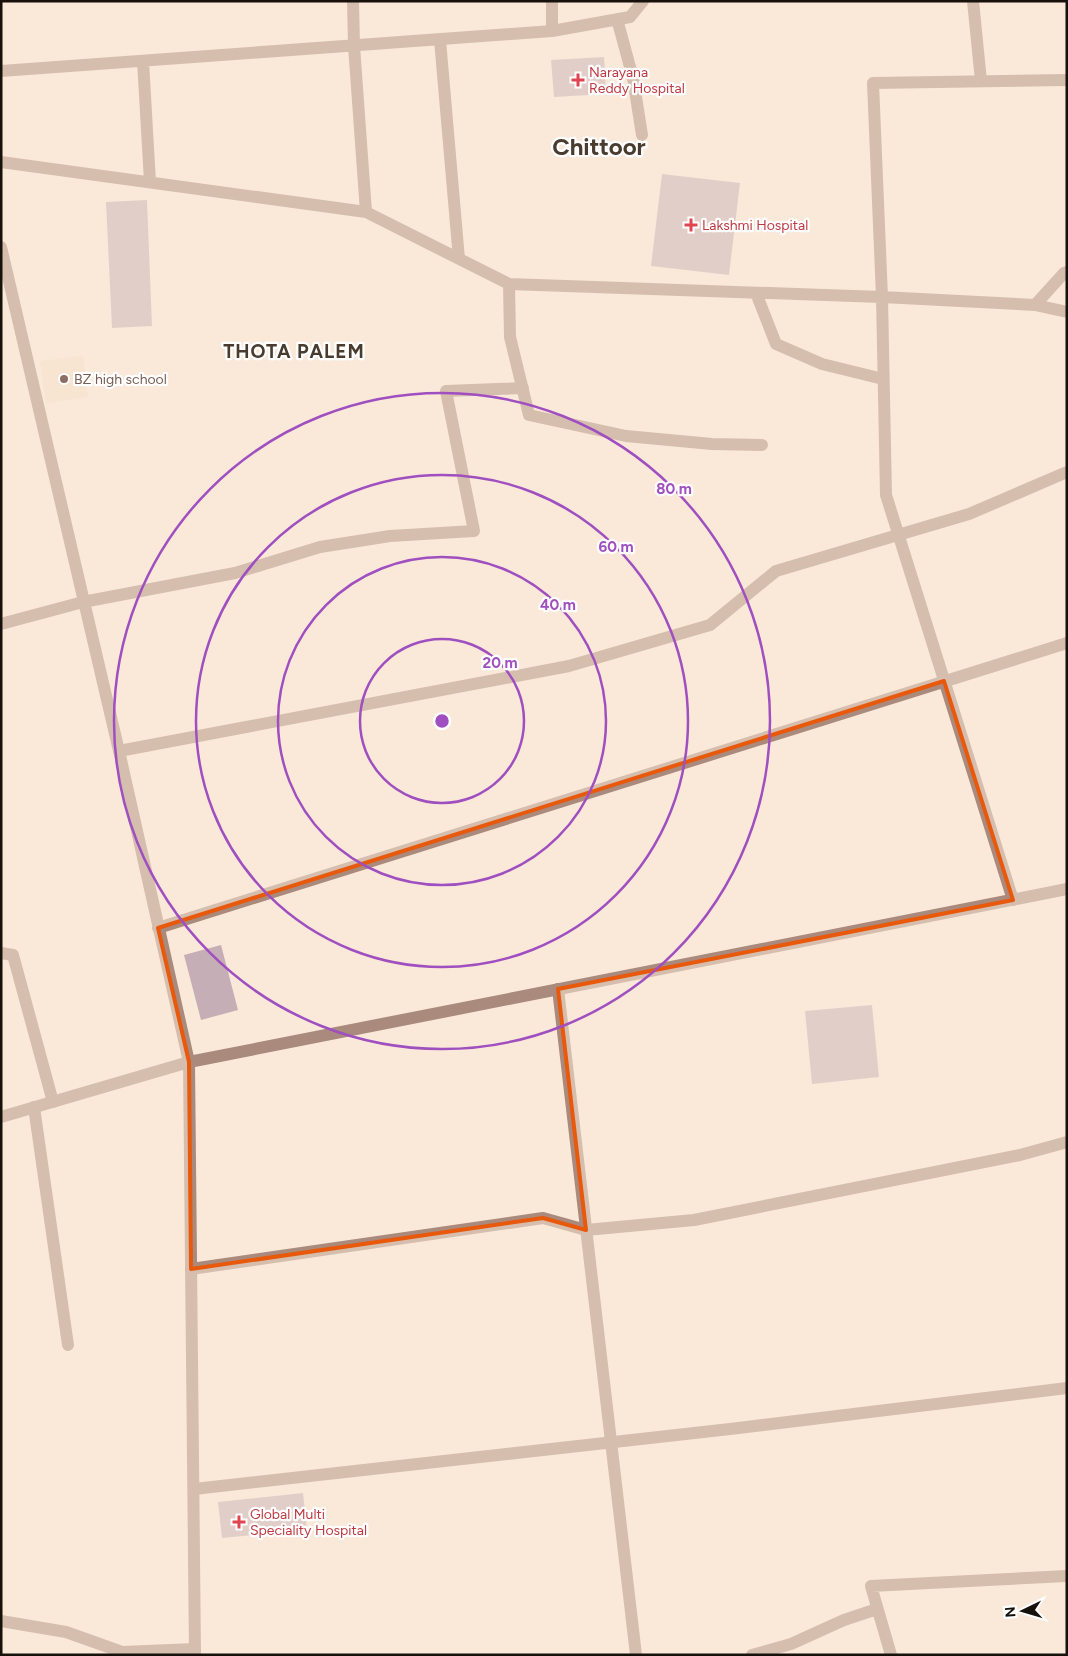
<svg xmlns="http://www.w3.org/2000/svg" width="1068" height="1656" font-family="Figtree,sans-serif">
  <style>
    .built { fill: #f4ddc7 }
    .building { fill: #c5aeb5 }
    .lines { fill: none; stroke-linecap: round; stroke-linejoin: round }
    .minor { stroke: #aa8a7c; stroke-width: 12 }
    .tertiary { stroke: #aa8a7c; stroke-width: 12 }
    .marked { fill: none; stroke: #e8590c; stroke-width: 4; stroke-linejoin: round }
    .ring { fill: none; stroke: #9f4fbf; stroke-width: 2.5 }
    .health-dot { fill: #e0444e; stroke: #fff; stroke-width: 2 }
    .education-dot { fill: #8d6e63; stroke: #fff; stroke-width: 2 }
    .labels { text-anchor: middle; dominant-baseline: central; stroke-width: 4.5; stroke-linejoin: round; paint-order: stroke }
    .health-label { font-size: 14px; fill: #be3a42; stroke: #fff; text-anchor: start }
    .education-label { font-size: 14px; fill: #785e54; stroke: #fff; text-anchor: start }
    .district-label { font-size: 19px; font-weight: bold; letter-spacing: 1px; fill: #493c2f; stroke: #fff }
    .town-label { font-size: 24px; font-weight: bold; fill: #493c2f; stroke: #fff }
    .centre { fill: #9f4fbf; stroke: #fff; stroke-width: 2.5 }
    .ring-label { font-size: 15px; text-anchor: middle; font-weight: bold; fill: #9f4fbf; stroke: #fff; stroke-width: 4.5; stroke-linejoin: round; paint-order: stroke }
  </style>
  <rect width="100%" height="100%" fill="#fae9d9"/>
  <path class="built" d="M83 356 88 397 46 403 40 361Z"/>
  <path class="building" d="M604 57 606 94 554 97 551 60Z
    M662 174 740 183 729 275 651 266Z
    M147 200 152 326 112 328 106 202Z
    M221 945 238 1010 201 1020 184 955Z
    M872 1005 879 1077 812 1084 805 1011Z
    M303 1493 307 1530 222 1538 218 1502Z"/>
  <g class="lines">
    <path class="minor" d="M353 1 354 46 366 212
      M973 1 981 81
      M617 19 633 78 642 135
      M552 31 630 17 643 1
      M440 40 459 259
      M143 61 150 182
      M1 71 552 31V1
      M1 162 366 212 509 284 882 297 1035 305 1067 312
      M509 284 510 337 529 415 626 436 712 444 762 445
      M756 293 776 344 822 364 883 379
      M1035 305 1064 273 1067 272
      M1 624 83 602 235 573 320 547 390 536 474 531 446 391 523 388
      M119 751 569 666 710 625 776 571 969 514 1067 472
      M1013 900 886 495 882 297 873 83 1067 80
      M158 928 1067 643
      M1 953 13 955 53 1102
      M558 989 636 1655
      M34 1107 68 1345
      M191 1269 543 1218 586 1230 694 1220 1020 1155 1067 1142
      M194 1489 730 1429 1067 1388
      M1 1621 66 1632 122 1652 195 1649
      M752 1655 791 1644 844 1620 877 1609
      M891 1655 871 1586 1067 1576"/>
    <path class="tertiary" d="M1 247 119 751 189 1062 195 1655
      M1 1117 189 1062 1067 889"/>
  </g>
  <path d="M0 0H1068V1656H0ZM944 681 1013 900 558 989 586 1230 543 1218 191 1269 189 1062 158 928Z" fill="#fae9d9" fill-opacity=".55" fill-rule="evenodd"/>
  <path class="marked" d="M944 681 1013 900 558 989 586 1230 543 1218 191 1269 189 1062 158 928Z"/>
  <g class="ring">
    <circle cx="442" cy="721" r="82"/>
    <circle cx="442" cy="721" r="164"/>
    <circle cx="442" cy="721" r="246"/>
    <circle cx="442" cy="721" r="328"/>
  </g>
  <g class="health-dot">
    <path d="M575.5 72.5h5v5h5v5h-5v5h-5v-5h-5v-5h5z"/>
    <path d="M688.5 217.5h5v5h5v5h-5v5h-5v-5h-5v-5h5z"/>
    <path d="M236.5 1514.5h5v5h5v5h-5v5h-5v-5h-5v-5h5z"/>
  </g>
  <circle class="education-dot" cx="64" cy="379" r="5"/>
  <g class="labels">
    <g class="health-label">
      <text x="589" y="72">Narayana<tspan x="589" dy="16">Reddy Hospital</tspan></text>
      <text x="702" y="225">Lakshmi Hospital</text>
      <text x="250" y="1514">Global Multi<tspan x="250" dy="16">Speciality Hospital</tspan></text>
    </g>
    <g class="education-label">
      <text x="74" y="379">BZ high school</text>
    </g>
    <g class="district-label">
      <text x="294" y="351">THOTA PALEM</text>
    </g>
    <g class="town-label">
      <text x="599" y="146">Chittoor</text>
    </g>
  </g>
  <circle cx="442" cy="721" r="8" class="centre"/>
  <g class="ring-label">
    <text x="674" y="494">80 m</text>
    <text x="616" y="552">60 m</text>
    <text x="558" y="610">40 m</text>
    <text x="500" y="668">20 m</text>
  </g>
  <rect width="1068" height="1656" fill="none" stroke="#17110c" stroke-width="5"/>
  <g transform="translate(1023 1611) rotate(265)" stroke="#ffffff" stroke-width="4" paint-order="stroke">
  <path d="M0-4L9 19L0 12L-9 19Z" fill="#17110c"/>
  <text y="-8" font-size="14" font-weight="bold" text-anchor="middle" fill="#17110c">N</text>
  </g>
</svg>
